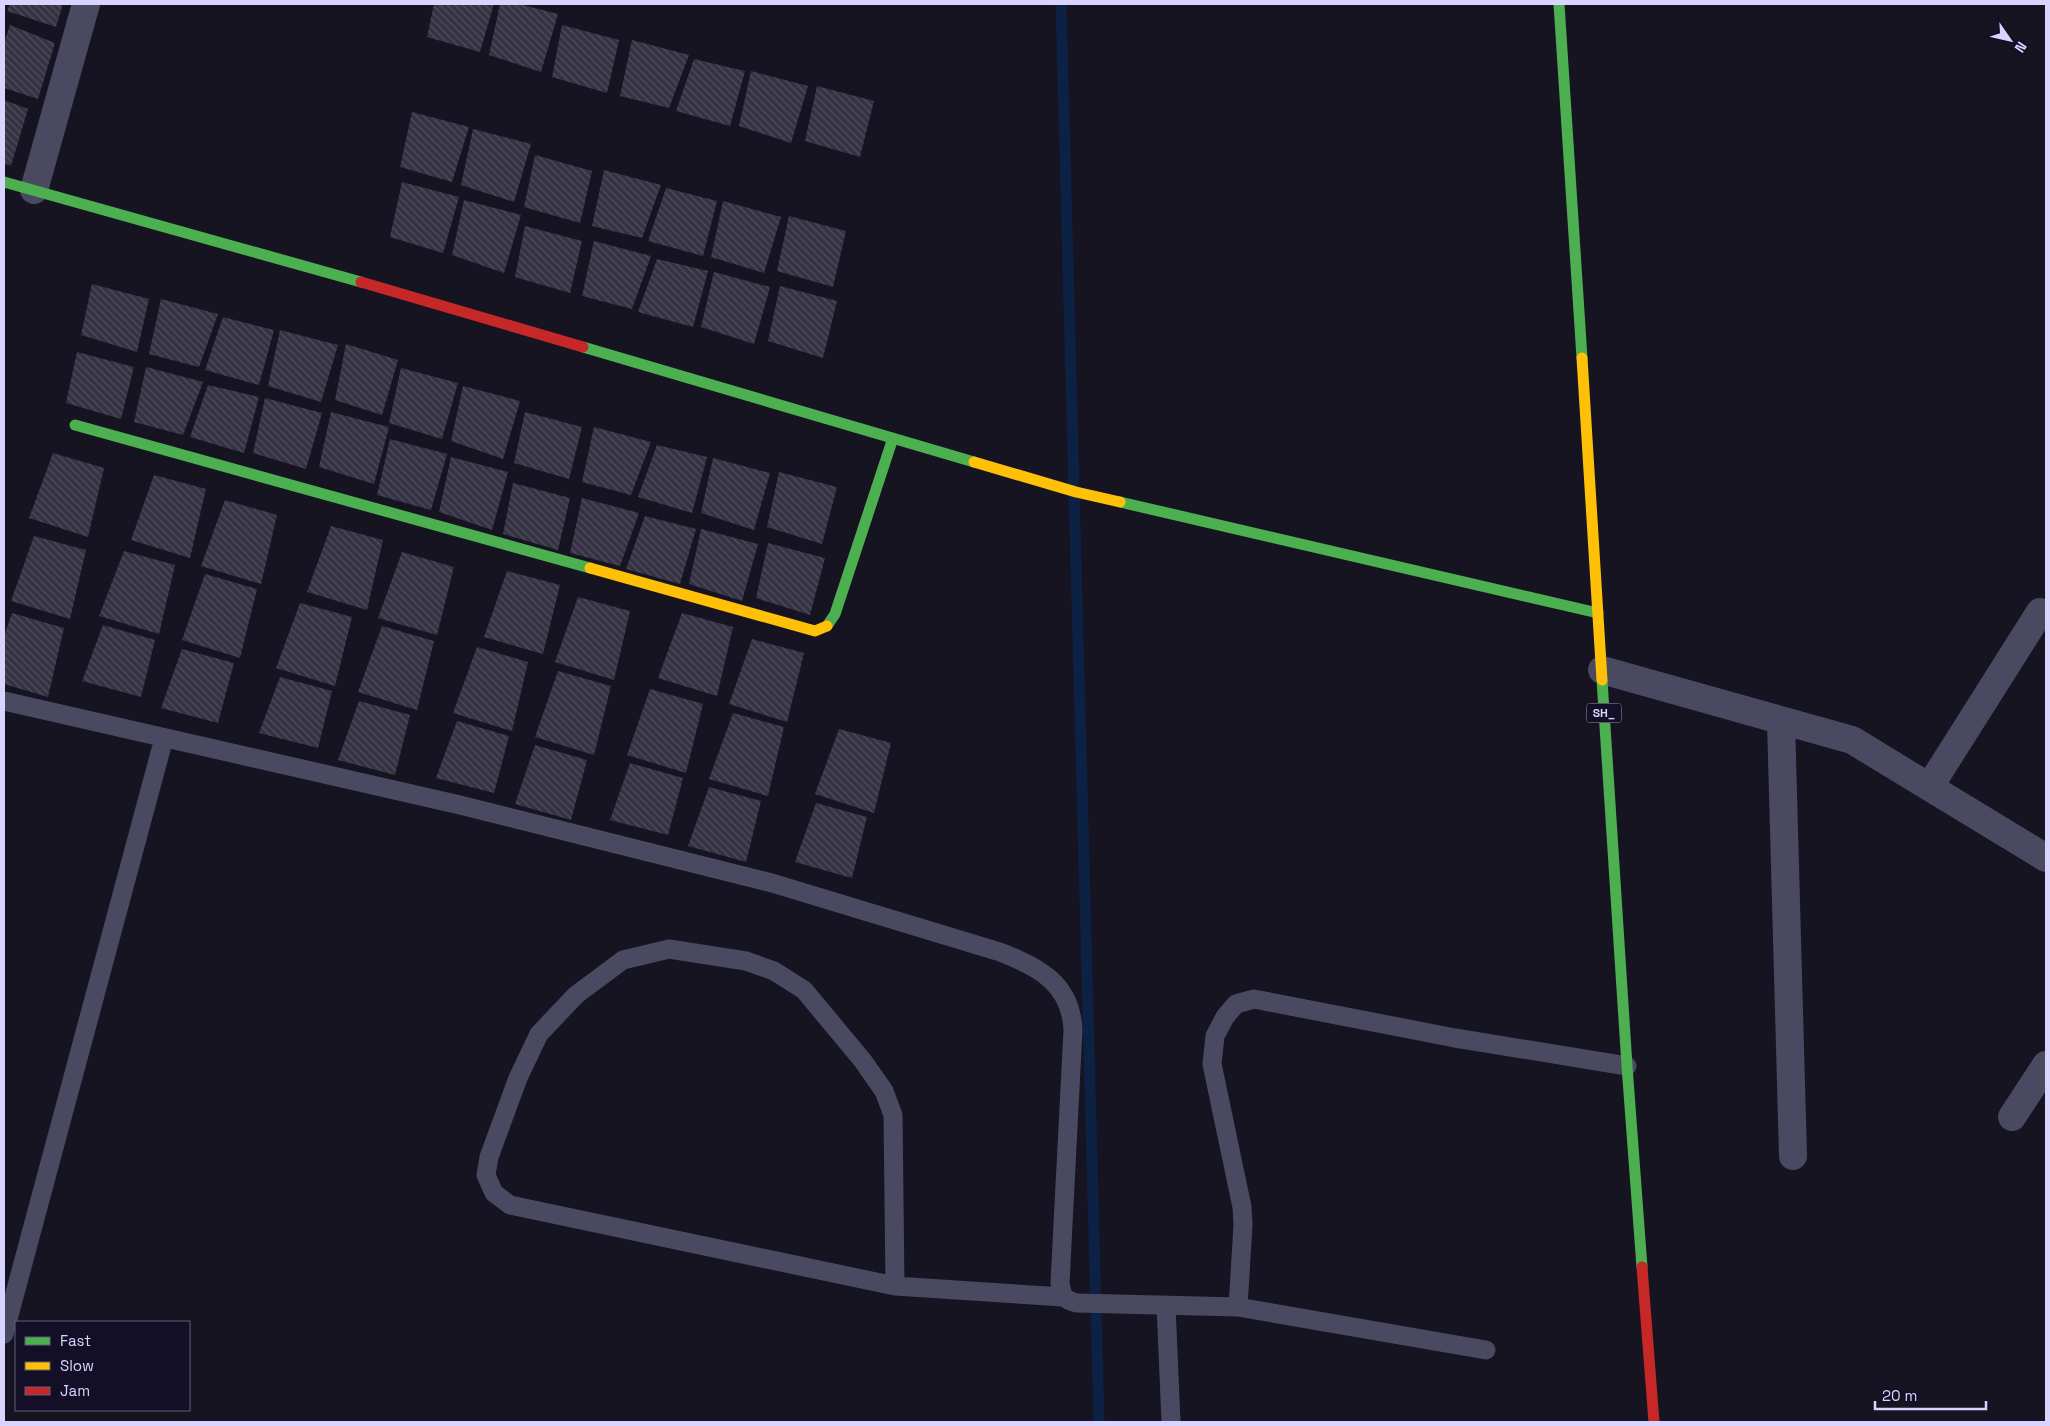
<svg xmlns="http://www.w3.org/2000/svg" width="2050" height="1426" font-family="'Space Grotesk',sans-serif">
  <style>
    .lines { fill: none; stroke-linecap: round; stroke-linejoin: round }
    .stream { stroke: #0d2144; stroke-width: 11 }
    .building { fill: url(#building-back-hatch) }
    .lane { stroke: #4a4962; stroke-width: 19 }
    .street { stroke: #4a4962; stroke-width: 28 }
    .fast { stroke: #4caf50; stroke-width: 11 }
    .slow { stroke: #ffc107; stroke-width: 11 }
    .jam { stroke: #c62828; stroke-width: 11 }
    .labels { text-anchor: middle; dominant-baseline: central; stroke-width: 4; stroke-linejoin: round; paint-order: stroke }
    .shield { fill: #130f26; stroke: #9e99be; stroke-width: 1 }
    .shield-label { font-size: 12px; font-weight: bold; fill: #d9d4ff }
  </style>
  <defs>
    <pattern id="building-back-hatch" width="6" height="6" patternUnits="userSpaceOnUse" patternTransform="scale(1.25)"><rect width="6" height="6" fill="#343243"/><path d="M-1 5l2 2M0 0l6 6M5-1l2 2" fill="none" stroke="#514f5f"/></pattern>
  </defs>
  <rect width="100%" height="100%" fill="#161421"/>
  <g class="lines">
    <path class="stream" d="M1061 4 1099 1422"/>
  </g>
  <path class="building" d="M10 4H63L56 27 7 11Z
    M434 4H494L480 52 427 37Z
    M500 4H519L558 14 541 72 489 55Z
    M10 25 55 43 38 99 4 88V43Z
    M562 25 619 40 607 93 552 77Z
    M632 40 689 55 669 108 620 96Z
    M694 59 745 71 730 126 676 111Z
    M751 71 808 86 791 143 739 126Z
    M817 86 874 101 860 157 805 141Z
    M4 100 28 109 11 166 4 163Z
    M412 112 469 127 452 182 400 167Z
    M473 129 531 144 514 202 461 185Z
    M535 155 592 171 580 223 524 207Z
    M604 170 661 185 642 238 592 226Z
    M402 182 459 197 443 253 390 237Z
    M666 188 717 201 703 256 648 241Z
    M464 200 521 215 504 273 452 255Z
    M723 201 781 217 764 273 711 257Z
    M789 216 846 231 833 287 777 271Z
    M525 226 582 241 570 293 515 277Z
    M594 241 651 256 632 309 582 296Z
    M657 259 708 271 693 327 638 312Z
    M714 272 770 287 754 344 701 327Z
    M92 284 149 299 137 352 81 335Z
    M780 286 837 301 823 358 768 341Z
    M161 299 218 314 199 367 149 354Z
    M223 317 274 330 259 385 205 370Z
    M280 330 338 345 321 402 268 386Z
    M346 344 398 360 382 415 335 400Z
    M77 352 134 367 121 419 66 403Z
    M146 367 203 382 183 435 134 422Z
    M401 368 458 383 442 439 389 423Z
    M208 385 259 397 244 453 190 437Z
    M463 386 520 401 503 459 451 441Z
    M265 398 322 413 306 469 253 453Z
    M331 412 389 427 374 484 319 467Z
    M525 412 582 427 569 479 514 463Z
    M594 427 651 442 631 495 582 482Z
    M390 439 447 454 431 510 377 495Z
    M657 445 707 457 692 513 638 497Z
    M53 453 104 468 88 537 29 518Z
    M451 457 508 472 492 530 439 512Z
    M713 458 770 473 754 530 701 513Z
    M779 472 837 487 822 544 767 527Z
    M154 475 206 489 190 558 131 540Z
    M513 483 570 498 558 550 503 534Z
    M582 498 639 513 620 566 570 553Z
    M225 500 277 515 261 584 201 566Z
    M645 516 696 529 680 584 626 569Z
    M331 526 383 540 367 610 307 592Z
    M701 529 758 544 742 601 689 584Z
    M34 536 86 550 70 619 11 601Z
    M768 543 825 558 810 615 756 598Z
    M124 551 175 565 159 634 99 616Z
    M402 552 454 567 437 635 378 618Z
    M507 571 560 585 543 654 484 637Z
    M205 574 257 589 240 658 182 640Z
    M578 597 630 611 614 680 555 662Z
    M300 603 352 617 335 686 276 668Z
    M12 613 64 628 48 697 4 684V636Z
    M682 613 733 627 717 696 658 678Z
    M103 625 155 640 141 697 82 681Z
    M382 626 434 641 417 710 358 692Z
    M752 639 804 653 787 722 729 704Z
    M477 647 528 662 512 731 453 713Z
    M182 649 234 663 218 723 161 708Z
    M558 671 611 686 594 755 535 737Z
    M280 677 332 691 318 748 259 733Z
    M650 689 703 704 686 773 627 755Z
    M359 701 410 715 395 775 338 760Z
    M733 713 784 727 768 796 709 779Z
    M457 721 509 736 494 793 436 778Z
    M839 729 891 743 874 813 815 794Z
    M535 745 587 760 571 820 515 804Z
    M630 763 683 778 668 835 610 820Z
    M709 787 761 801 746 862 688 846Z
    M816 803 867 817 852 878 795 862Z"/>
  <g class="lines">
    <path class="lane" d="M4 701 460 805 772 883 1000 952C1039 967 1071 984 1073 1030L1060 1283C1062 1296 1064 1300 1077 1303L1238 1307 1486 1350
      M895 1286 893 1115 884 1091 863 1061 804 990 774 971 746 961 669 949 623 960 576 995 539 1034 518 1078 489 1157 486 1175 494 1193 510 1205 895 1286 1063 1297
      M1166 1305 1171 1422
      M1238 1307 1243 1225 1242 1207 1212 1064 1215 1036 1225 1017 1236 1004 1254 999 1455 1038 1627 1066
      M4 1334 164 738"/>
    <path class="street" d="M34 190 86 4
      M1602 670 1852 740 2046 858
      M1781 721 1793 1156
      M1930 786 2040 612
      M2012 1117 2046 1065"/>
    <path class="fast" d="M1559 4 1582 358
      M4 182 361 282
      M583 347 974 462
      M75 425 590 568
      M1120 502 1598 613
      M827 626 835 614 893 438
      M1602 680 1627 1066 1642 1267"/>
    <path class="slow" d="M1582 358 1602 680
      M974 462 1076 492 1120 502
      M590 568 815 631 827 626"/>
    <path class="jam" d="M361 282 583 347
      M1642 1267 1654 1422"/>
  </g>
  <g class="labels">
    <rect class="shield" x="1586.5" y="703.5" width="35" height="19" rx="4"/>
    <g class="shield-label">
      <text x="1604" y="713">SH_</text>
    </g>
  </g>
  <rect width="2050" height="1426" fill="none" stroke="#d9d4ff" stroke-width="10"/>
  <rect x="15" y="1321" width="175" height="90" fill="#130f26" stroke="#625e7d"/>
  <rect x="25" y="1337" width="25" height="8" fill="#4caf50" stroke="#625e7d"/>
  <text x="60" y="1346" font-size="15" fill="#d9d4ff">Fast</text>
  <rect x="25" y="1362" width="25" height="8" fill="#ffc107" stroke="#625e7d"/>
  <text x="60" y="1371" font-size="15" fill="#d9d4ff">Slow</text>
  <rect x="25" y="1387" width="25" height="8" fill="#c62828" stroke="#625e7d"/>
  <text x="60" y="1396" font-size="15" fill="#d9d4ff">Jam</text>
  <g transform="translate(2010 40) rotate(124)" stroke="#130f26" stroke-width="4" paint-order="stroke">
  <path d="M0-4L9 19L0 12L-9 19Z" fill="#d9d4ff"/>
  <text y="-8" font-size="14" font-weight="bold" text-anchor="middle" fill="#d9d4ff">N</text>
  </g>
  <path d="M1875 1401v8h111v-8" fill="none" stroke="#d9d4ff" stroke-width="2.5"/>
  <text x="1882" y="1401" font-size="15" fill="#d9d4ff" stroke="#130f26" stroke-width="4" paint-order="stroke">20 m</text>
</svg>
